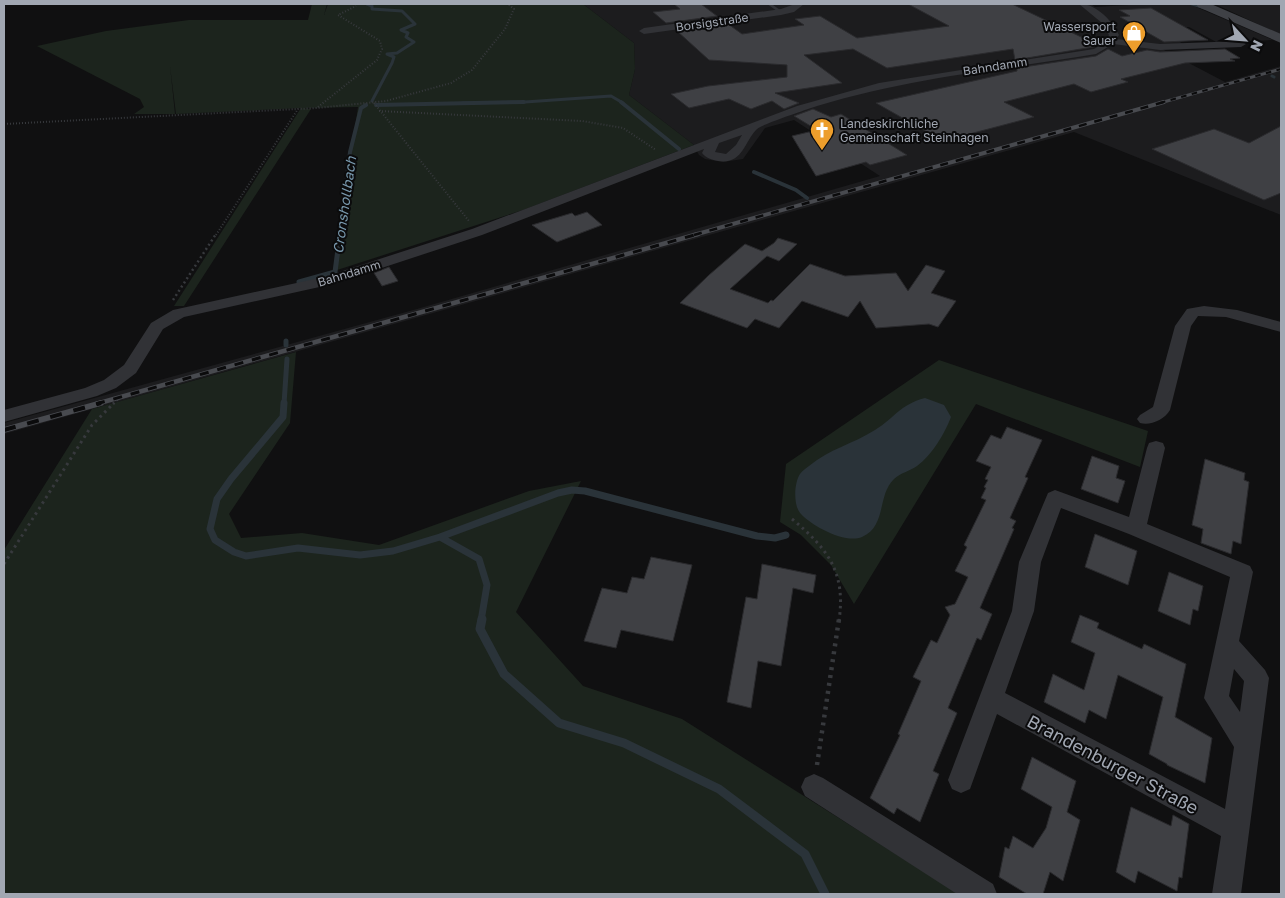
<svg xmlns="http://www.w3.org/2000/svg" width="1285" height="898" font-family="'Golos Text',sans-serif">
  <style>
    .built { fill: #1c1c1e }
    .green { fill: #1c241d }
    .water { fill: #2a3339 }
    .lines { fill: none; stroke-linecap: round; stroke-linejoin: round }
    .stream-far4 { stroke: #2a3339; stroke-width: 3 }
    .stream-far3 { stroke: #2a3339; stroke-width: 4 }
    .stream-far2 { stroke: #2a3339; stroke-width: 5 }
    .stream-far1 { stroke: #2a3339; stroke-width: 7 }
    .stream { stroke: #2a3339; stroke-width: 9 }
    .building { fill: #3f4044; stroke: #2a2a2d }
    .path-far3 { stroke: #37393d; stroke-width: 2; stroke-dasharray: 1 2; stroke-linecap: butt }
    .path-far2 { stroke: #37393d; stroke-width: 2.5; stroke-dasharray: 2 3; stroke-linecap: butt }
    .path-far1 { stroke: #37393d; stroke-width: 3; stroke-dasharray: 2.5 4; stroke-linecap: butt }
    .path { stroke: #37393d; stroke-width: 4.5; stroke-dasharray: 3 5; stroke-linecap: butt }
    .lane { fill: #313236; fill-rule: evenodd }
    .street { fill: #313236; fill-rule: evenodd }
    .secondary { fill: #3f4146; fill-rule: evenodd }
    .rail-far3-casing { stroke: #484a4f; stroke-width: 3 }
    .rail-far2-casing { stroke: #484a4f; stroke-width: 4 }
    .rail-far1-casing { stroke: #484a4f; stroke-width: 4.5 }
    .rail-casing { stroke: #484a4f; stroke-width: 5.5 }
    .rail-far3 { stroke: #0b0b0c; stroke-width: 2; stroke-dasharray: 5.5; stroke-linecap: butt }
    .rail-far2 { stroke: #0b0b0c; stroke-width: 2.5; stroke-dasharray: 8; stroke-linecap: butt }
    .rail-far1 { stroke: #0b0b0c; stroke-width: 3; stroke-dasharray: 9; stroke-linecap: butt }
    .rail { stroke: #0b0b0c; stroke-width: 4; stroke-dasharray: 12; stroke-linecap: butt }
    .labels { text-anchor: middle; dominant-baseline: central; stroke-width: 4; stroke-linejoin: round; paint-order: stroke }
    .far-street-label { font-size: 12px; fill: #a1a7b2; stroke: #0b0b0c }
    .far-poi-label { font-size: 12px; fill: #a1a7b2; stroke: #0b0b0c; text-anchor: end }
    .far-water-label { font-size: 14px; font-style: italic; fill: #7898ad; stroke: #0b0b0c }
    .near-street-label { font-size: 18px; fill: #a1a7b2; stroke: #0b0b0c }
  </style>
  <rect width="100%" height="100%" fill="#101011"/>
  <path class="built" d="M583 4H1091L1095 7 1145 4H1189L1273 40 1218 43 1189 27 1158 29 1190 48 1162 49 1225 82 1281 66V215L1074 132 4 434V423L417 309 880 176 794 120 765 128 743 159 723 162 705 159 699 155 694 145 629 95 635 69 634 43Z
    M1216 4H1281V35L1217 5Z"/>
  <path class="green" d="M312 4H327L324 15 328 4H583L634 43 635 69 629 95 694 145 523 210 334 271 358 107 302 108 311 109 184 306H174L301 108 176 114 170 66 175 114H134L144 107 140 99 37 46 106 31 189 20H308Z
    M296 352 290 423 229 514 241 538 302 533 379 545 529 491 581 481 516 612 583 686 682 719 959 894H4V550L92 409Z
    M939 360 1148 431 1140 467 976 404 854 604 831 565 801 535 780 522 786 464Z"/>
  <path class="water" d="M925 398 944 405 951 417C945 433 932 455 917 466 910 471 900 473 894 479 877 495 887 526 862 537 845 544 812 526 801 514 793 506 794 483 800 474 802 471 806 468 809 466 829 449 853 444 875 430 896 417 899 405 925 398Z"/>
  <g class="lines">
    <path class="stream-far4" d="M367 4 372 6V9L402 11 415 24 401 30 408 33 406 37 414 42 397 53 387 54 394 57 392 63 372 101
      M1192 4 1205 8
      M1272 76 1274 77
      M462 103 525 102 611 96 623 103"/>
    <path class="stream-far3" d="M621 102 679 149
      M376 105 524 102
      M754 172 796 190 807 198
      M340 235 350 152 361 108 366 105"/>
    <path class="stream-far2" d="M299 282 335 272 340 234
      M286 341V345
      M284 404 287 359"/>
    <path class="stream-far1" d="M284 403 283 417 231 479 217 499 210 529 215 540 234 552 246 556 298 548 360 555 393 551 440 537 479 559 487 585 481 621
      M440 537 558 493 572 490 585 491 757 536 775 538 786 535"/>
    <path class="stream" d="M482 619 480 629 504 674 559 723 624 743 719 789 805 854 825 894"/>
  </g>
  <path class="building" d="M674 4H701L717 16 666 23 653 12 680 9Z
    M908 4H1012L1098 45 1093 47 1015 60 1013 49 887 68 853 49 804 55 842 83 775 93 799 103 784 109 772 101 751 109 729 99 689 108 671 94 708 86 787 77V65L709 60 677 31 728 24 742 34 804 25 795 19 820 16 857 38 949 26Z
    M1151 8 1208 40 1164 42 1120 17 1130 16 1119 10Z
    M1108 49 1122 56 1147 50 1160 52 1225 49 1240 58 1230 59 1235 61 1185 63 1121 79 1128 82 1091 92 1074 84 1004 102 1034 117 943 141 876 103 1017 71V68L1096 56Z
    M813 109 831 117 841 114 907 155 870 165 866 162 816 176 792 136 817 130 794 116Z
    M1281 126V193L1264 200 1152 149 1214 129 1249 143Z
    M587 212 602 225 557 242 532 225 572 213 575 216Z
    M778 238 797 244 779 261 767 256 730 289 768 303 771 300 773 301 810 264 845 276 896 273 908 291 926 265 945 271 931 293 956 301 938 327 929 324 876 328 860 301 848 317 802 301 779 328 755 319 747 328 680 303 709 275 745 244 762 251 774 243Z
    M389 267 398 281 382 286 374 273Z
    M1007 427 1042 440 1025 477 1028 478 1010 518 1016 521 1012 528 1014 529 980 608 992 614 981 640 977 638 948 708 957 713 933 771 939 774 920 822 897 808 894 814 870 798 900 735 898 734 921 681 913 677 931 640 937 643 950 615 945 607 955 604 968 577 955 571 967 547 964 545 986 500 981 498 986 488 984 487 988 480 985 479 991 467 976 461 991 435 1001 439Z
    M1092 456 1119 466 1116 478 1125 481 1118 503 1081 489Z
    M1205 459 1245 473 1244 480 1249 482 1241 544 1233 541 1231 554 1201 543 1203 529 1192 525Z
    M1095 534 1137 551 1128 585 1085 567Z
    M651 557 692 565 673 641 621 630 616 648 584 641 602 588 627 593 632 577 644 579Z
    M762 564 816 575 813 593 793 588 781 666 758 661 751 708 727 702 746 597 757 599Z
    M1169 572 1203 586 1198 611 1193 609 1190 625 1158 611Z
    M1080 615 1099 623 1097 628 1142 649 1144 644 1186 664 1175 717 1212 738 1205 783 1167 765V764L1149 754 1163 697 1118 675 1106 719 1089 710 1085 723 1044 702 1053 674 1084 690 1095 653 1071 642Z
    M1032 757 1076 781 1067 812 1080 820 1063 881 1050 872 1043 894H1027L999 877 1005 847 1009 849 1013 836 1033 848 1046 828 1052 807 1021 789Z
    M1131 807 1171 826 1173 815 1189 824 1182 878 1179 877 1177 891 1138 871 1135 883 1116 872Z"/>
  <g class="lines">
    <path class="path-far3" d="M374 103 469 221
      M318 107 377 60 382 49 380 41 338 15 356 6
      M379 111 582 121 623 128 656 150
      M4 124 317 108 386 101 451 83 472 70 505 29 514 9 508 4
      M216 235 298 109"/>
    <path class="path-far2" d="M173 300 216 234
      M113 404 119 398"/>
    <path class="path-far1" d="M792 519C828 549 846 572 839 621
      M4 564 92 425 114 403"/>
    <path class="path" d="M817 765 839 619"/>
    <path class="lane" d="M767 4H774L773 5 783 12 780 13Z"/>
    <path class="street" d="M795 4H804L794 12 781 15 644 34 639 31 644 28 781 9Z
      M1079 4C1095 3 1112 20 1119 35L1116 39 1160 44 1241 41 1246 44 1241 47 1160 50 1113 44 1096 54C999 70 899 79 805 110 797 113 760 125 756 130 744 143 742 165 718 161 712 160 706 158 702 153L704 149 482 235 333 284 184 317 163 329 136 373 116 388 97 396 4 422V410L85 388 104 380 124 365 151 323 173 310 324 277 472 229 797 106 879 83 1094 49 1104 43 1109 35 1102 23ZM742 135 736 145 726 154 715 152 719 143Z
      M1204 306 1237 310 1281 322V332L1226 317 1198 316 1191 326 1170 410C1164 420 1150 426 1140 423L1137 419 1140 415 1153 407 1175 326 1187 309Z
      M1156 441 1163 443 1165 448 1147 524 1250 566 1253 572 1239 641 1265 670 1269 678 1241 894H1212L1221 836 997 714 970 789 961 793 952 789 948 780 1012 611 1019 562 1048 493 1055 490 1129 517 1147 448 1149 443ZM1061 508 1129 534 1230 577 1204 698 1234 747 1225 809 1005 693 1034 611 1041 562ZM1234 669 1244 681 1240 712 1229 696Z
      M814 774 823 778 993 884 997 894H957L805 796 801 787 805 778Z"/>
    <path class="secondary" d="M1196 4H1211L1281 34V43L1198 7Z"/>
    <g class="rail-far3-casing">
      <path id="rail-far3" d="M1160 103 1281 69"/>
    </g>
    <g class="rail-far2-casing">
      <path id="rail-far2" d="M694 235 1164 102"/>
    </g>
    <g class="rail-far1-casing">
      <path id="rail-far1" d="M96 404 698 234"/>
    </g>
    <g class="rail-casing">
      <path id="rail" d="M4 430 101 403"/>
    </g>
    <use href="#rail-far3" class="rail-far3"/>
    <use href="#rail-far2" class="rail-far2"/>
    <use href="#rail-far1" class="rail-far1"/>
    <use href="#rail" class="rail"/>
  </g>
  <defs>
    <g id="shop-pin" transform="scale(1.25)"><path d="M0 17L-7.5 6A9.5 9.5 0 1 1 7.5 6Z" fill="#ed9e2c" stroke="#0b0b0c"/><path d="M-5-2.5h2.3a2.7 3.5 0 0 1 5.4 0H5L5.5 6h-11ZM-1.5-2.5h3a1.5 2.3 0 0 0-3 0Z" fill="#fff"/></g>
    <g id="church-pin" transform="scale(1.25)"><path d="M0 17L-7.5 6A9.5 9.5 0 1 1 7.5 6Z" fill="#ed9e2c" stroke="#0b0b0c"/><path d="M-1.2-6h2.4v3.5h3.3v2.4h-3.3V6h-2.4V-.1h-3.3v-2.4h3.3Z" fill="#fff"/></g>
  </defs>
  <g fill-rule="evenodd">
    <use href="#shop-pin" x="1134" y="33"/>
    <use href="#church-pin" x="822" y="130"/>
  </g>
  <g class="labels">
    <g class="far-street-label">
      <text transform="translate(712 22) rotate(-8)">Borsigstraße</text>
      <text transform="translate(995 66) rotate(-9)">Bahndamm</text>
      <text transform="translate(349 273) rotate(-17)">Bahndamm</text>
    </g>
    <g class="far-poi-label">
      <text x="1116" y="26">Wassersport<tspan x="1116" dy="14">Sauer</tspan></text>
      <text x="840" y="123" text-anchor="start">Landeskirchliche<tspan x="840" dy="14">Gemeinschaft Steinhagen</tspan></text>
    </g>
    <g class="far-water-label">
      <text transform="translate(344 205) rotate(-82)">Cronshollbach</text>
    </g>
    <g class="near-street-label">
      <text transform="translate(1113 764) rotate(28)">Brandenburger Straße</text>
    </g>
  </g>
  <rect width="1285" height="898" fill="none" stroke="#a1a7b2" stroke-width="10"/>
  <g transform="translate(1245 40) rotate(116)" stroke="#0b0b0c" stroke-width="4" paint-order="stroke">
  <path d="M0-4L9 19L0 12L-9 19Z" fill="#a1a7b2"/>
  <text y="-8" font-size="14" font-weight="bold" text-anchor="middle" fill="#a1a7b2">N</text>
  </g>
</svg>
